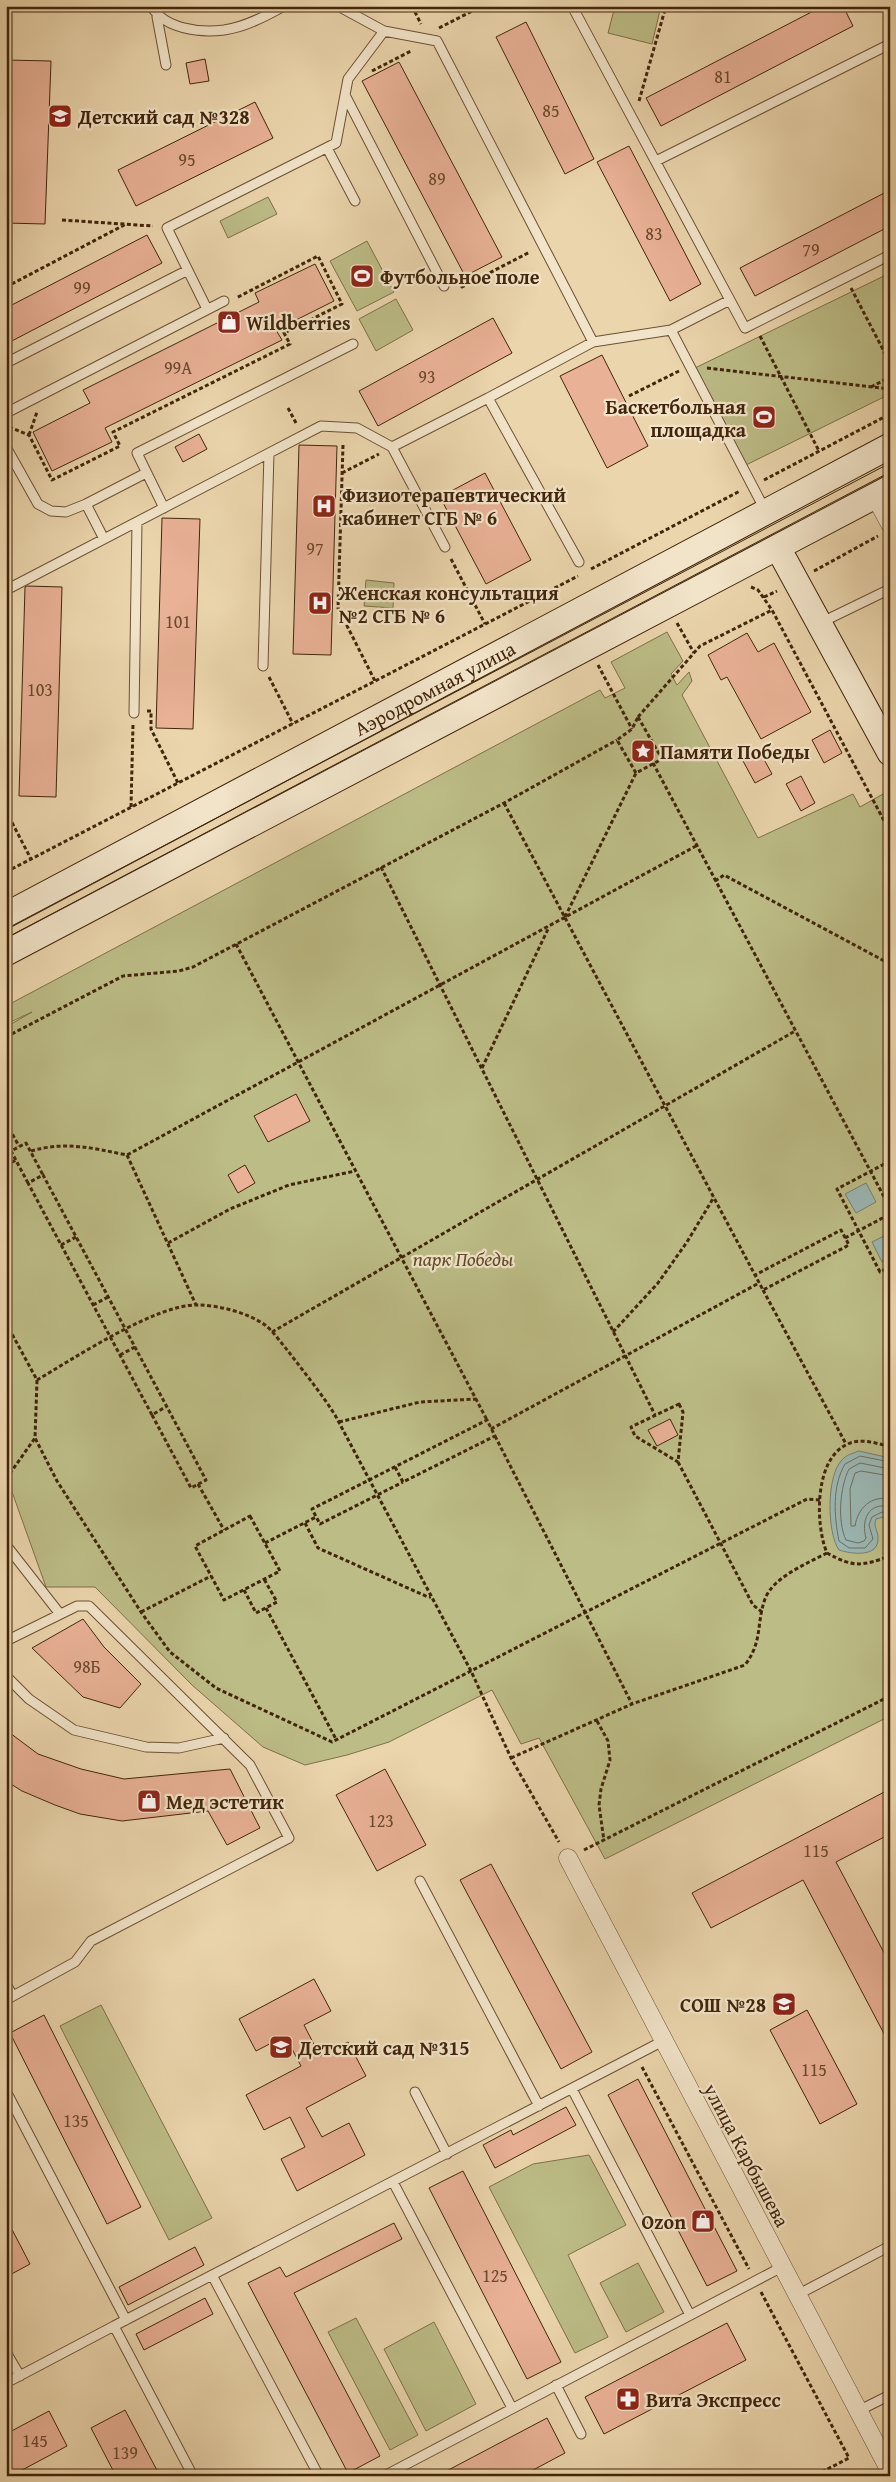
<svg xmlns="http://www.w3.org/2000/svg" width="896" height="2482" font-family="'Gentium Book Plus',serif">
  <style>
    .green { fill: #bcbc86; stroke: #7e7048 }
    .water { fill: #9bb7b3; stroke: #777d70 }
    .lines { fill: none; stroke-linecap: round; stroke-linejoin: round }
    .shore { stroke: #6e6e5f; stroke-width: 1 }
    .building { fill: #e9b196; stroke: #41250b }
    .lane-casing { stroke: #6c5133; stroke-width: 11 }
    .street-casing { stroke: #6c5133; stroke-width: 19 }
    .secondary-casing { stroke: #41250b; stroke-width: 27 }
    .path { stroke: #41250b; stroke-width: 3; stroke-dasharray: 4 2.5; stroke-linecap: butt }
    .lane { stroke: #f2e4c9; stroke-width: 9 }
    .street { stroke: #f2e4c9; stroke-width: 18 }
    .secondary { stroke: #f2e4c9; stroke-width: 25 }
    .tram { stroke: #41250b; stroke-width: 1 }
    .labels { text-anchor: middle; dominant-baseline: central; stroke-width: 4.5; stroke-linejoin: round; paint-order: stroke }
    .number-label { font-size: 18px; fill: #6b482e }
    .poi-label { font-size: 20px; font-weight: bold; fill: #41250b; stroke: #f2e4c9; text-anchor: start }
    .street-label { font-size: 20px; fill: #41250b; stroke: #f2e4c9 }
    .park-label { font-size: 20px; font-style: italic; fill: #604b2a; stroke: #f2e4c9 }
  </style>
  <rect width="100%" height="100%" fill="#ebd5ac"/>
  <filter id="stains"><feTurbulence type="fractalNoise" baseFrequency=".004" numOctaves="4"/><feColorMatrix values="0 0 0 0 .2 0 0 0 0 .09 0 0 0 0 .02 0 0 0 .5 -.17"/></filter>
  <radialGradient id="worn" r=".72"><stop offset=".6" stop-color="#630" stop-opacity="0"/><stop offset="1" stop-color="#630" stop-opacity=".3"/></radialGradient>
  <path class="green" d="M615 6H661L652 44 608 33Z
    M268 197 277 214 228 238 220 221Z
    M367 241 394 292 357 311 330 261Z
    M890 273V394L746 465 695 368Z
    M396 299 413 330 376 351 359 319Z
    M366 580 394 583 393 608 364 606Z
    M667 632 683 661 671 674 677 685 689 672 692 681 682 695 758 838 853 794 860 807 883 794 890 807V1716L605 1859 539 1738 521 1744 492 1690 389 1742 347 1755 305 1765 263 1747 192 1685 95 1587H46L6 1475V1027L32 1012 6 1024V1006L600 690 605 698 625 688 611 662Z
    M101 2005 212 2218 169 2240 60 2026Z
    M589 2155 626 2225 568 2255 608 2337 575 2353 489 2187 533 2164Z
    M638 2263 664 2312 626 2332 600 2283Z
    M356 2318 418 2435 390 2450 328 2332Z
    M434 2322 476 2404 426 2431 384 2349Z"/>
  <path class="water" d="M866 1183 876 1202 856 1213 845 1194Z
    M890 1233V1258L882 1262 872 1242Z
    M859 1451 890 1458V1520L883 1517 876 1519C873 1527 878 1530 878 1538 879 1558 851 1554 839 1550 827 1533 826 1476 842 1460 846 1455 853 1453 859 1451Z"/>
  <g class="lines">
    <path class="shore" d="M890 1462 860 1456 845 1464C832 1486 834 1516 839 1541L849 1548H865L873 1539 869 1525 872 1517 882 1512 890 1514
      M890 1469 860 1463 849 1469C840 1487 837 1521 846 1540L858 1543 864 1541 866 1538C861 1521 868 1501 890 1507
      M890 1476 861 1471 855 1473 850 1489 851 1526H855C858 1508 871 1495 890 1499"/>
  </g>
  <path class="building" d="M823 6H843L853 26 661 126 646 98Z
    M526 22 594 159 565 174 496 37Z
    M205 59 209 81 190 84 186 63Z
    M6 60 51 61 45 224 6 223Z
    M399 62 502 257 465 276 362 81Z
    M255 102 273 138 136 206 118 170Z
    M629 146 701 284 670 301 597 162Z
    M890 190V226L755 296 740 268Z
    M147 235 162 263 6 344V308Z
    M315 264 334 301 276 330 282 340 105 428 112 442 52 471 33 432 90 403 83 390 259 302 255 293Z
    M493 318 512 353 378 426 359 391Z
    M602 355 648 446 607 468 560 376Z
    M199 434 207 449 183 462 175 447Z
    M299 445 337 446 331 655 293 654Z
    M485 473 531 560 486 584 440 497Z
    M162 518 200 519 193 729 156 728Z
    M27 586 62 587 56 797 19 796 25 587Z
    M747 633 758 652 774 643 811 712 761 739 727 677 721 680 708 655Z
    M830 730 842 753 824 763 812 740Z
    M760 752 772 774 755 783 743 761Z
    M801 776 815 803 801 811 786 784Z
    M296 1094 310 1121 268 1142 254 1116Z
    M245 1165 255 1183 238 1193 228 1175Z
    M670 1419 678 1435 657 1446 648 1430Z
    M83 1619 104 1647 141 1684 120 1708 83 1697 32 1648Z
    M6 1730 38 1754 81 1769 124 1779 230 1769 260 1828 227 1845 208 1811 122 1821 80 1814 55 1805 22 1791 6 1781Z
    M385 1769 426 1845 377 1871 336 1795Z
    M890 1789V1834L836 1862 890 1964V2045L803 1880 711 1928 692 1893Z
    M491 1864 592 2052 561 2069 460 1880Z
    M314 1979 331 2011 304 2025 320 2056 348 2042 366 2076 306 2108 322 2137 349 2123 365 2155 297 2191 281 2159 305 2147 290 2117 264 2130 246 2095 301 2066 285 2036 256 2051 239 2019Z
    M807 2010 857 2104 820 2124 770 2030Z
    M44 2015 141 2207 107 2224 10 2033Z
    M638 2079 737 2271 707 2286 608 2095Z
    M566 2107 576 2125 495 2168 483 2145 511 2130 513 2135Z
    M463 2171 561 2362 527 2379 429 2188Z
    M6 2218 30 2264 6 2277Z
    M394 2223 402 2239 294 2293 380 2456 348 2473 248 2283 280 2267 286 2277Z
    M195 2247 204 2265 128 2305 119 2287Z
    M205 2298 213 2314 144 2350 136 2334Z
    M727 2323 746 2360 604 2434 585 2397Z
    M125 2410 160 2476H116L91 2428Z
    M49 2411 67 2446 11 2476H6V2434Z
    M547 2418 565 2453 522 2476H437Z"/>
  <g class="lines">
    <g class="lane-casing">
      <path id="lane" d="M151 6C165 29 199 33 224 30 245 27 266 16 284 6
        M338 6 384 31 437 41 593 342
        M572 6 745 328 890 255
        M157 17 166 65
        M345 95 444 286
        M327 148 355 201
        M656 161 890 44
        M207 309 167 228 336 143 348 79 384 31
        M671 330 765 510
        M6 363 188 270
        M488 398 593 342 671 330 730 300
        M6 413 224 301
        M6 447 38 504 51 511 66 512 86 504
        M392 447 488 398 579 562
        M164 508 137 453 353 344
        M104 539 86 504 146 473
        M6 590 321 426 357 428 392 447 445 547
        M820 623 890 589
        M263 666 269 453
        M134 713 137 522
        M6 1545 60 1614
        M6 1641 77 1606H89L250 1765 289 1838 91 1941 75 1962 13 1996
        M6 1676 29 1699 74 1730 146 1747 179 1748 224 1738
        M420 1881 539 2106
        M6 1984 13 1996 6 2000
        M572 2089 690 2315
        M6 2091 126 2320
        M415 2092 447 2154
        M393 2182 512 2408
        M212 2275 319 2476
        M797 2295 890 2246
        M6 2352 20 2376
        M6 2383 114 2326
        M556 2385 581 2434
        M858 2411 890 2395
        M193 2476 114 2326 663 2041
        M384 2476 782 2267"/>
    </g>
    <g class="street-casing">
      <path id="street" d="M875 496 890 524
        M568 1858 890 2471"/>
    </g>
    <g class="secondary-casing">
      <g id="secondary">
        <path d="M778 548 890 753"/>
        <path id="s1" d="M6 915 890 446"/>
        <path d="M6 953 890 488"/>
      </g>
    </g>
    <path class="path" d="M412 6 421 24
      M884 6 890 11
      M439 28 482 6
      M372 71 411 51
      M639 101 666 6
      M62 220 153 226
      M459 280 462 287 530 252
      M6 287 126 224
      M851 288 890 363
      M760 336 819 451
      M707 368 890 389
      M871 387 890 377
      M629 396 679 371
      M288 408 296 423
      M9 427 29 435 52 480 120 446 113 432 290 344 284 333 342 304 318 256 236 298
      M29 435 37 412
      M343 445 338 608 375 681
      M342 473 379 454
      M764 480 890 414
      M451 559 485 624
      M591 569 740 491
      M814 571 878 536
      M751 587 758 590 772 610 890 832
      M764 597 777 591
      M677 623 694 653
      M598 665 632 729
      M269 677 293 724
      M147 711H151V729L178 783
      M638 717 700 646 772 610
      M638 717 662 759 636 773 617 740 632 729Z
      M653 763 890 1208
      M504 803 755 1275 763 1290 849 1245 841 1230 755 1275
      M131 807 133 725
      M6 811 31 859
      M381 867 655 1415
      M6 872 578 576
      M715 881 724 875 890 964
      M565 917 636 773
      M236 944 487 1420
      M6 1037 123 976 179 971 193 967 504 803 617 740
      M482 1068 549 927
      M6 1123 19 1146
      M31 1151C66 1141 92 1148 127 1155L696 846
      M127 1155 196 1305
      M890 1161 837 1189 880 1272 890 1267
      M6 1165 16 1160
      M28 1183 11 1151 26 1143 43 1175
      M845 1238 890 1214
      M168 1243 230 1209 289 1185 355 1171
      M61 1245 76 1237
      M763 1290 846 1444
      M93 1305 108 1297
      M6 1323 37 1380 35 1438 57 1481 141 1612 170 1652 216 1688 332 1742 807 1499 821 1500
      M272 1332 795 1031
      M613 1332 658 1283 687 1242 714 1197
      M120 1355 135 1347
      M37 1380C73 1359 156 1304 197 1305 219 1305 248 1313 265 1325 274 1332 281 1343 288 1351 304 1372 321 1393 335 1415L471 1671 511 1758 559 1842
      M679 1404 683 1412 678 1462 635 1436 631 1427Z
      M152 1415 191 1488 206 1480 43 1175 28 1183 152 1415 167 1406
      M339 1422 420 1402 476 1399
      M491 1429 759 1283
      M495 1436 632 1704
      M890 1447C877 1443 860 1438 848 1444 814 1458 815 1525 827 1553 854 1568 862 1566 890 1556
      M678 1462 753 1605 762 1612
      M395 1467 403 1482 495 1436 487 1420 312 1509 320 1524 403 1482
      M6 1479 35 1438
      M198 1484 224 1530
      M250 1516 280 1571 224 1600 195 1546Z
      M305 1523 318 1548 428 1597H431
      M265 1543 316 1517
      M244 1590 256 1613 277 1602 264 1579
      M266 1608 337 1741
      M141 1612 211 1576
      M597 1721 608 1741 610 1760 601 1789 599 1805 604 1841
      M511 1758 632 1704 745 1665C763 1641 756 1624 765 1599 773 1577 808 1563 827 1553
      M584 1850 890 1696
      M642 2067 749 2269
      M761 2292 849 2458 814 2476"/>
    <use href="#lane" class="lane"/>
    <use href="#street" class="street"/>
    <use href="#secondary" class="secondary"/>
    <path class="tram" d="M6 929 890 463
      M6 938 890 472"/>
  </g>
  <defs>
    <g id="school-square" transform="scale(1.25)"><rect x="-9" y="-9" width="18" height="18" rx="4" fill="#8f2418" stroke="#f2e4c9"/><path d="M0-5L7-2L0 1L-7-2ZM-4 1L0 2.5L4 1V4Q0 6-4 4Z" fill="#fff"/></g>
    <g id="stadium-square" transform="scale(1.25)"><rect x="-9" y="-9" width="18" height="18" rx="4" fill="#8f2418" stroke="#f2e4c9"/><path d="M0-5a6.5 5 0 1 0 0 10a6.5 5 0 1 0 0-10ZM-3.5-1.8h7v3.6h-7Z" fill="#fff"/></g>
    <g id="shop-square" transform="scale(1.25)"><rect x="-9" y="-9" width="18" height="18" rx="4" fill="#8f2418" stroke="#f2e4c9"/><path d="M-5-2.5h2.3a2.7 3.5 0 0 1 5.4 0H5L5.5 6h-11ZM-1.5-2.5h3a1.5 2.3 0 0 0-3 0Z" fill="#fff"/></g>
    <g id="hospital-square" transform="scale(1.25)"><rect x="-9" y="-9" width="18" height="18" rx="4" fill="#8f2418" stroke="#f2e4c9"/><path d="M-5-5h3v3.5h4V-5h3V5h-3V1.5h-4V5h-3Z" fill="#fff"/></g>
    <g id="sight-square" transform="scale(1.25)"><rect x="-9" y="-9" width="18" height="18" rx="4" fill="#8f2418" stroke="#f2e4c9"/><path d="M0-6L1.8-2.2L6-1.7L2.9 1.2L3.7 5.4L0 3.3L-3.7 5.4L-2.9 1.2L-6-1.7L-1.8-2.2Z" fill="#fff"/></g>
    <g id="pharmacy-square" transform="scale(1.25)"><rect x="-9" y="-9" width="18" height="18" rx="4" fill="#8f2418" stroke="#f2e4c9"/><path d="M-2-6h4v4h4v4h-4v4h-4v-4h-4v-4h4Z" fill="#fff"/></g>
  </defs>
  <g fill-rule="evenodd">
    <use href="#school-square" x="60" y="116"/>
    <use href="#stadium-square" x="362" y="276"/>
    <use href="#shop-square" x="229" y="322"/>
    <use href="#stadium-square" x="764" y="417"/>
    <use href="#hospital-square" x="324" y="506"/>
    <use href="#hospital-square" x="320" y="603"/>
    <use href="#sight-square" x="643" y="751"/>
    <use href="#shop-square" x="149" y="1801"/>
    <use href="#school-square" x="784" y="2004"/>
    <use href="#school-square" x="281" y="2047"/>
    <use href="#shop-square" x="703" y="2221"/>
    <use href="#pharmacy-square" x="628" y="2399"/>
  </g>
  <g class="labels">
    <g class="number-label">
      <text x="723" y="76">81</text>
      <text x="551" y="110">85</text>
      <text x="187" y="159">95</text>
      <text x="437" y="178">89</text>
      <text x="654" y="233">83</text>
      <text x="811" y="249">79</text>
      <text x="82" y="287">99</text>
      <text x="178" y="367">99А</text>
      <text x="427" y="376">93</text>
      <text x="315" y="548">97</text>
      <text x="178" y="621">101</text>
      <text x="40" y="689">103</text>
      <text x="87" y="1666">98Б</text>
      <text x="381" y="1820">123</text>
      <text x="816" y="1850">115</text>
      <text x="814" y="2069">115</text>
      <text x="76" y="2120">135</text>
      <text x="495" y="2275">125</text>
      <text x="35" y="2440">145</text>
      <text x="125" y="2452">139</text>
    </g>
    <g class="poi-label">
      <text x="78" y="116">Детский сад №328</text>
      <text x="380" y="276">Футбольное поле</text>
      <text x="246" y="322">Wildberries</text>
      <text x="746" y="406" text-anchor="end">Баскетбольная<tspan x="746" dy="23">площадка</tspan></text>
      <text x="342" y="494">Физиотерапевтический<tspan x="342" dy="23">кабинет СГБ № 6</tspan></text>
      <text x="338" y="592">Женская консультация<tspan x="338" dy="23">№2 СГБ № 6</tspan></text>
      <text x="660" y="751">Памяти Победы</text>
      <text x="166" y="1801">Мед эстетик</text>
      <text x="766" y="2004" text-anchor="end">СОШ №28</text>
      <text x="298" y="2047">Детский сад №315</text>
      <text x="686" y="2221" text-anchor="end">Ozon</text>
      <text x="646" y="2399">Вита Экспресс</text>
    </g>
    <g class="street-label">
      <text stroke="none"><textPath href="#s1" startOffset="485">Аэродромная улица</textPath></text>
      <text transform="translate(747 2155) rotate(62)">улица Карбышева</text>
    </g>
    <g class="park-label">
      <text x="463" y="1258">парк Победы</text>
    </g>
  </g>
  <rect width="896" height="2482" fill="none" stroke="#ebd5ac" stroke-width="25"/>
  <rect x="8" y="8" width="881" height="2467" fill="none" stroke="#41250b" stroke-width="2.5"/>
  <rect x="12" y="12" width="871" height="2457" fill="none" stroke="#41250b"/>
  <rect width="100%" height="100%" filter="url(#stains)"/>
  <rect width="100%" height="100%" fill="url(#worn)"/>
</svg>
